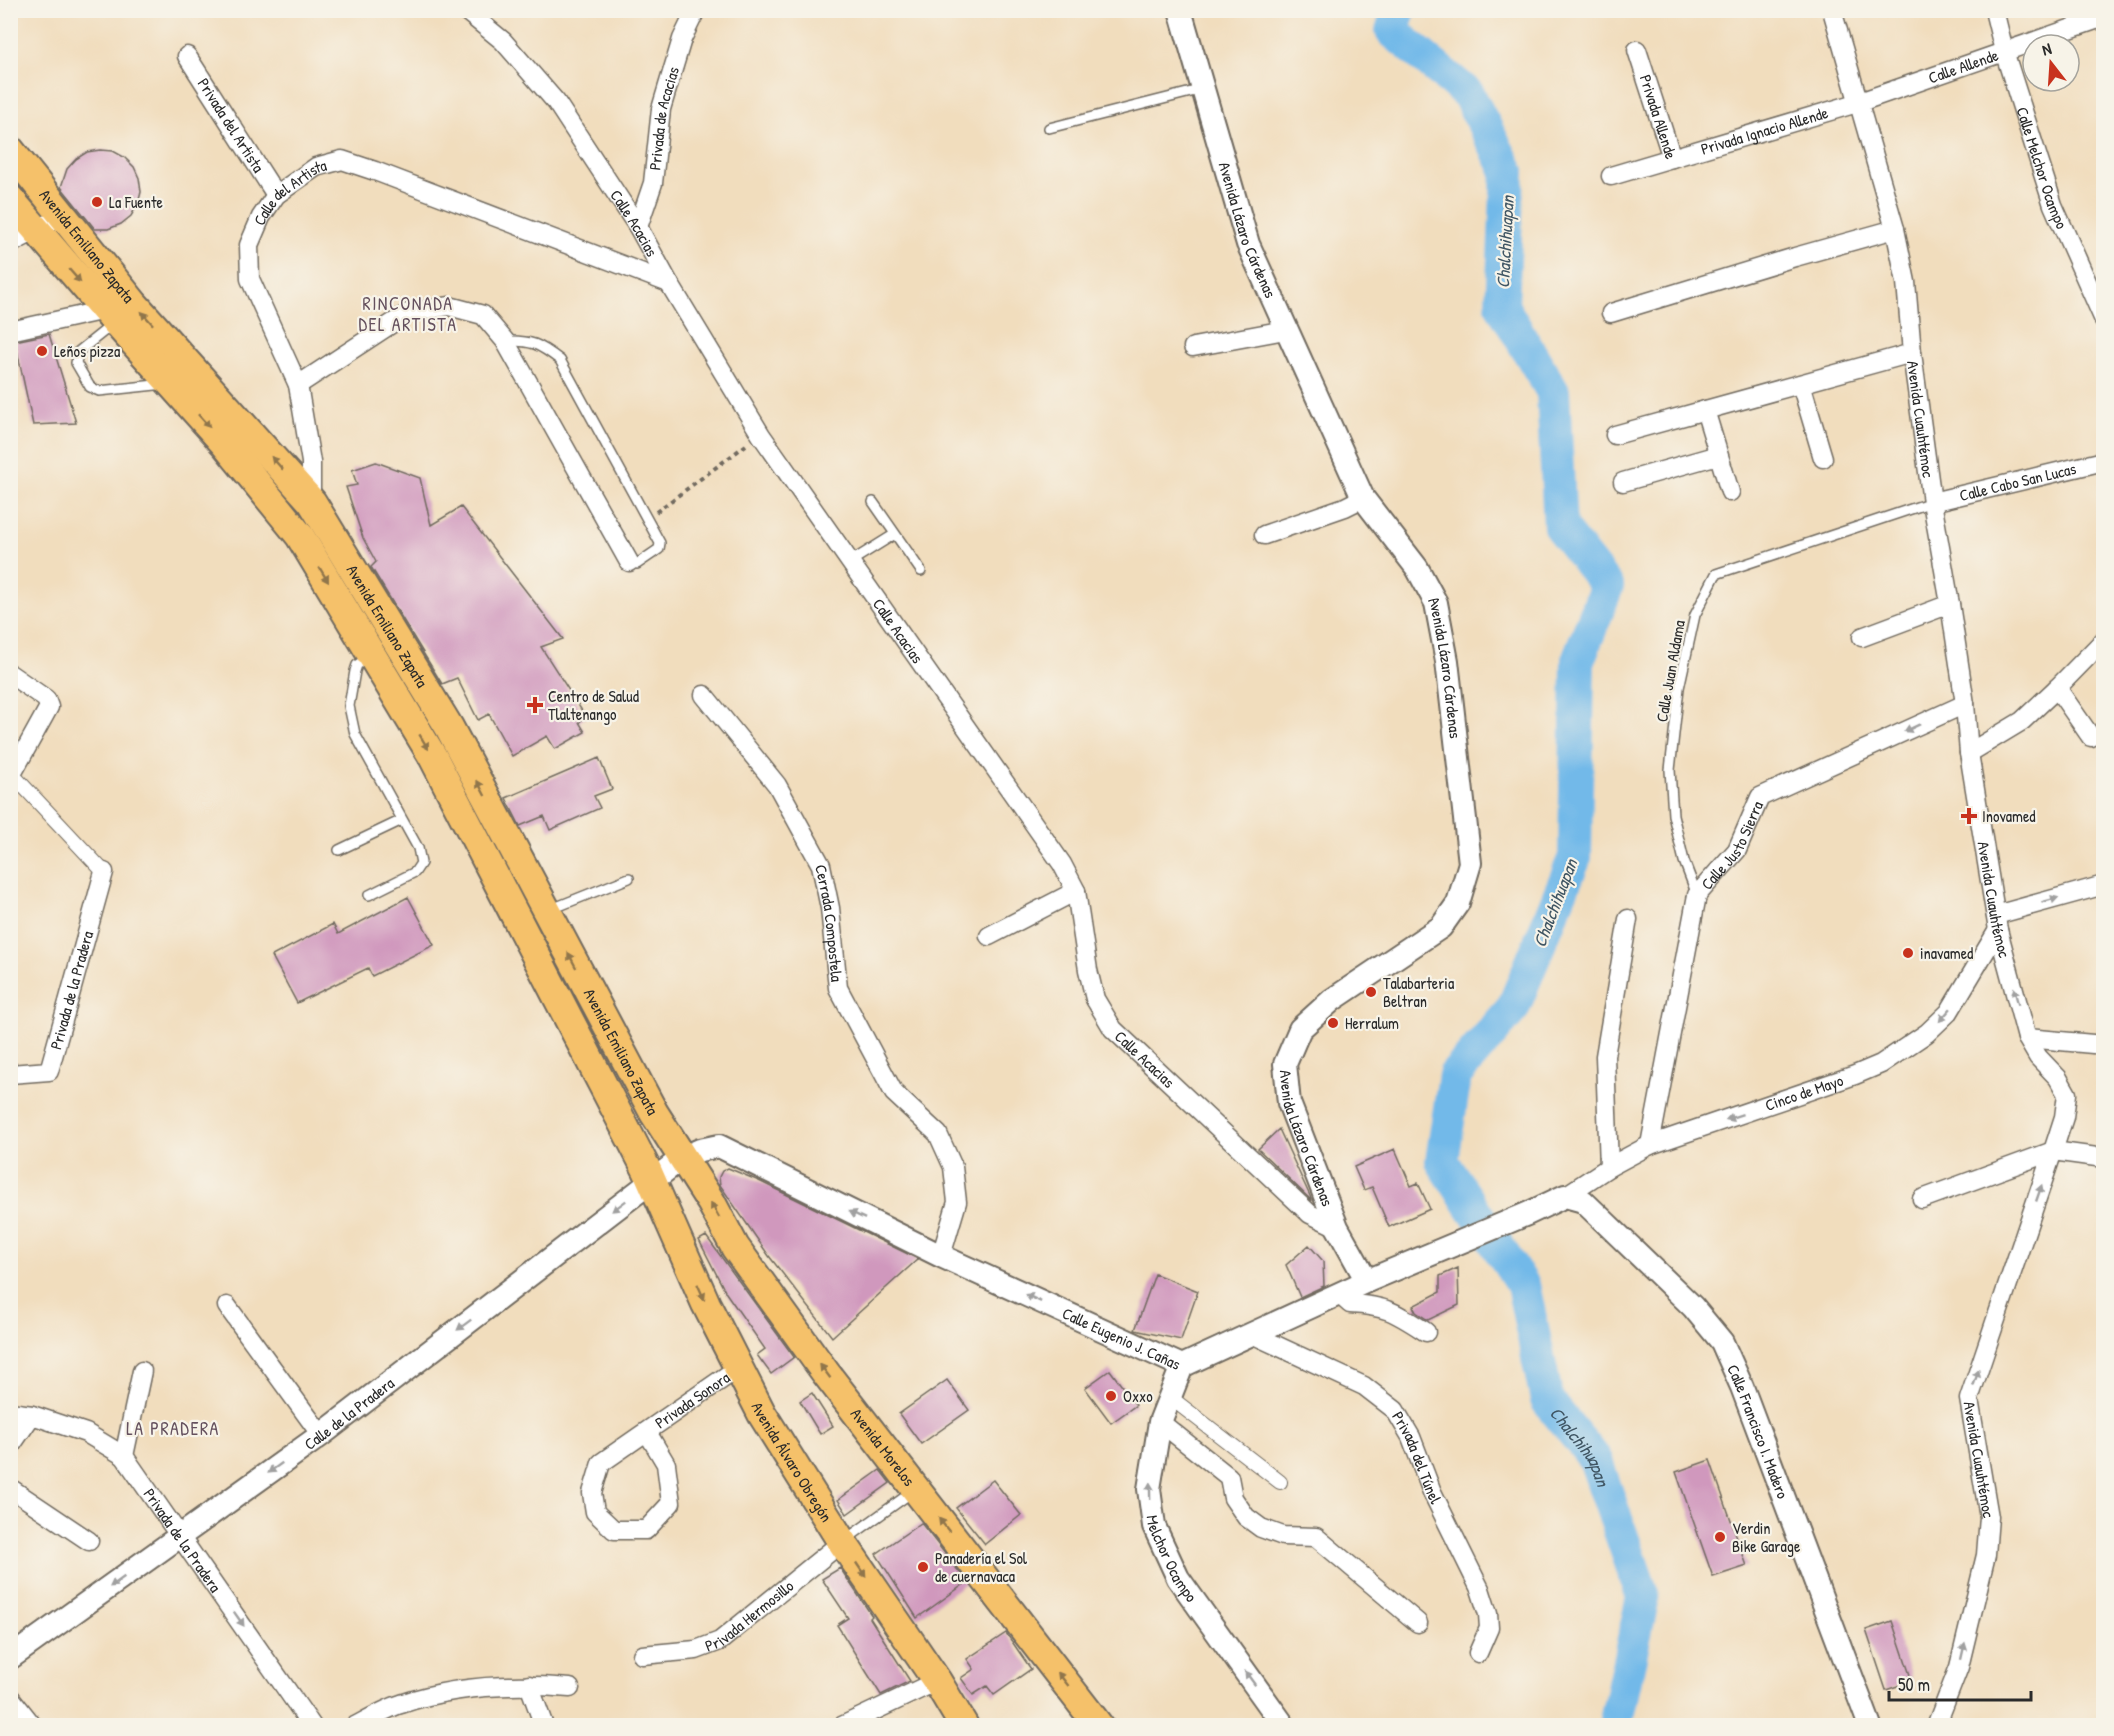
<svg xmlns="http://www.w3.org/2000/svg" width="2114" height="1736" font-family="'Patrick Hand',sans-serif">
  <style>
    .lines { fill: none; stroke-linecap: round; stroke-linejoin: round }
    .river { stroke: #72b9e9; stroke-width: 34 }
    .building { fill: #d098bd }
    .service-casing { stroke: #70695e; stroke-width: 12 }
    .pedestrian-casing { stroke: #70695e; stroke-width: 16 }
    .minor-casing { stroke: #70695e; stroke-width: 21 }
    .tertiary-casing { stroke: #70695e; stroke-width: 26 }
    .primary-casing { stroke: #70695e; stroke-width: 32 }
    .path { stroke: #70695e; stroke-width: 4; stroke-dasharray: 4.5 4.5; stroke-linecap: butt }
    .service { stroke: #fff; stroke-width: 9 }
    .pedestrian { stroke: #fff; stroke-width: 14 }
    .minor { stroke: #fff; stroke-width: 18 }
    .tertiary { stroke: #fff; stroke-width: 22 }
    .primary { stroke: #f5c16b; stroke-width: 28 }
    .oneway { fill: #90764b }
    .oneway2 { fill: #a0a0a0 }
    .poi-dot { fill: #c8321e; stroke: #f7f3e8; stroke-width: 2 }
    .labels { text-anchor: middle; dominant-baseline: central; stroke-width: 4.5; stroke-linejoin: round; paint-order: stroke }
    .street-label { font-size: 16px; fill: #2b2b2b; stroke: #f7f3e8 }
    .poi-label { font-size: 16px; fill: #2b2b2b; stroke: #f7f3e8; text-anchor: start }
    .water-label { font-size: 18px; font-style: italic; fill: #405664; stroke: #f7f3e8 }
    .neighbourhood-label { font-size: 18px; letter-spacing: 1.5px; fill: #65515e; stroke: #f7f3e8 }
  </style>
  <rect width="100%" height="100%" fill="#f7f3e8"/>
  <filter id="ink" filterUnits="userSpaceOnUse"><feTurbulence type="fractalNoise" baseFrequency=".0167" numOctaves="2"/><feDisplacementMap in="SourceGraphic" scale="12" xChannelSelector="R" yChannelSelector="G"/><feConvolveMatrix kernelMatrix="1 2 1 2 8 2 1 2 1" color-interpolation-filters="sRGB"/></filter>
  <filter id="wash" filterUnits="userSpaceOnUse"><feTurbulence type="fractalNoise" baseFrequency=".008" numOctaves="4" result="noise"/><feDisplacementMap in="SourceGraphic" scale="24" xChannelSelector="R" yChannelSelector="G"/><feGaussianBlur stdDeviation="1.35" result="paint"/><feColorMatrix in="noise" values="0 0 0 0 0 0 0 0 0 0 0 0 0 0 0 0 0 1.4 0 .05"/><feComposite in="paint" operator="in"/></filter>
  <g filter="url(#wash)">
    <rect width="100%" height="100%" fill="#f1ddbd"/>
    <g class="lines">
      <path class="river" id="s1" d="M1399 10 1392 31 1468 94 1508 171 1502 306 1553 392 1560 527 1607 586 1578 660 1575 857 1513 1008 1455 1075 1442 1161 1523 1285 1547 1400 1595 1459 1643 1597 1615 1726"/>
    </g>
    <g id="blocks">
      <path class="building" d="M100 150 113 151 124 157 134 167 139 178 141 192 138 204 131 216 121 224 108 229H95L61 187 67 169 76 159 87 152Z
        M49 334 71 406 76 423 33 425 15 341Z
        M376 462 420 478 431 525 461 507 563 639 541 647 586 717 579 722 585 732 555 749 547 736 512 756 489 714 478 720 457 678 442 684 371 567 376 562 363 538 346 487 357 485 352 470Z
        M599 758 612 789 594 796 600 808 550 830 544 816 520 826 506 798Z
        M408 897 434 945 372 976 368 968 297 1003 272 956 333 924 338 934Z
        M1279 1129 1310 1196 1312 1201 1258 1149Z
        M1395 1149 1411 1186 1418 1183 1430 1209 1389 1227 1372 1187 1364 1190 1354 1167Z
        M728 1168 759 1181 918 1259 832 1337 769 1256 720 1185 719 1177 722 1171Z
        M706 1236 794 1357 771 1374 757 1355 765 1349 726 1293 699 1240Z
        M1309 1245 1323 1261 1324 1286 1300 1297 1286 1265Z
        M1458 1268 1459 1305 1428 1320 1416 1312 1413 1306 1440 1292V1276Z
        M1155 1274 1198 1291 1181 1340 1135 1330Z
        M1110 1370 1136 1405 1111 1423 1085 1388Z
        M947 1380 969 1410 921 1444 899 1414Z
        M812 1393 833 1426 820 1434 800 1401Z
        M1710 1460 1747 1566 1713 1577 1676 1472Z
        M880 1470 890 1483 847 1514 838 1500Z
        M993 1480 1021 1515 985 1544 956 1508Z
        M921 1523 967 1582 917 1618 876 1554Z
        M840 1568 872 1616 870 1618 910 1681 881 1695 837 1625 848 1618 822 1579Z
        M1892 1621 1912 1681 1886 1690 1866 1630Z
        M1006 1633 1031 1669 994 1695 987 1686 973 1695 961 1678 974 1669 967 1659Z"/>
    </g>
  </g>
  <g filter="url(#ink)">
    <use href="#blocks" fill-opacity="0" stroke="#70695e" stroke-width="1.5"/>
    <g class="lines">
      <g class="service-casing">
        <path id="service" d="M1049 128 1203 89
          M113 324 78 352 76 363 90 387 99 391 165 384
          M505 341C532 340 539 344 560 360L660 543 659 549 637 564 629 562
          M873 502 921 571
          M850 562 895 534
          M339 850 402 820
          M369 895 415 872 421 863 418 848 355 734 349 706 355 671 357 665 369 657
          M1697 895 1684 861 1673 815 1670 770 1679 688 1695 615 1716 574 1932 502
          M549 910 629 878
          M845 1540 912 1492"/>
      </g>
      <g class="pedestrian-casing">
        <path id="pedestrian" d="M12 774 104 872
          M1171 1398 1280 1482"/>
      </g>
      <g class="minor-casing">
        <g id="minor">
          <path id="s2" d="M465 10 503 41 556 102 638 227 669 283 761 435 1062 864 1076 891 1088 970 1095 999 1113 1029 1310 1214 1337 1227"/>
          <path id="s3" d="M1832 10 1895 229 1906 282 1912 353 1932 502 1950 604 1965 704 1969 753 1998 930 2027 1038 2038 1057 2058 1078 2067 1094 2064 1117 2053 1151 1969 1399 1989 1517 1986 1555 1959 1667 1936 1726"/>
          <path id="s4" d="M1994 10 2004 51 2053 205 2104 320"/>
          <path id="s5" d="M1637 50 1672 158"/>
          <path id="s6" d="M187 56 276 195"/>
          <path id="s7" d="M1611 176 1857 103 2104 17"/>
          <path id="s8" d="M638 227 653 183 661 109 682 39 696 10"/>
          <path d="M10 244 63 216"/>
          <path d="M1611 313 1795 257 1895 229"/>
          <path d="M10 331 105 310"/>
          <path d="M1193 347 1285 330"/>
          <path d="M1801 384 1823 458"/>
          <path d="M298 385 408 313 449 306 483 315 505 341 629 562"/>
          <path d="M1705 410 1730 492"/>
          <path d="M1615 435 1912 353"/>
          <path d="M1623 482 1718 455"/>
          <path id="s9" d="M1932 502 2104 461"/>
          <path id="s10" d="M311 503V462L298 385 250 279 249 245 261 217 276 195 316 167 342 160 375 171 669 283"/>
          <path d="M1264 535 1345 507 1363 498"/>
          <path d="M1862 637 1950 604"/>
          <path d="M10 674 46 699 49 707 12 774"/>
          <path d="M2057 688 2091 737"/>
          <path id="s11" d="M704 695 777 785 821 865 830 908 838 988 894 1093 938 1134 953 1167 957 1202 941 1256"/>
          <path d="M1969 753 2022 721 2057 688 2104 640"/>
          <path d="M1996 915 2104 885"/>
          <path d="M989 936 1076 891"/>
          <path d="M2027 1038 2104 1045"/>
          <path id="s12" d="M10 1074 49 1071 104 872"/>
          <path id="s13" d="M1650 1145 1697 895 1737 850 1760 797 1965 704"/>
          <path d="M1609 1167 1605 1056 1628 919"/>
          <path id="s14" d="M1565 1196 1609 1167 1650 1145 1855 1075 1881 1064 1927 1033 1949 1012 1998 930"/>
          <path d="M1922 1199 2053 1151 2104 1158"/>
          <path d="M1340 1295 1350 1304C1387 1306 1395 1312 1426 1332"/>
          <path d="M227 1306 321 1435"/>
          <path id="s15" d="M1254 1335 1364 1386 1395 1410 1411 1437 1432 1492 1480 1589 1488 1614 1489 1628 1478 1653"/>
          <path id="s16" d="M10 1412 32 1415 86 1433 124 1456 312 1726"/>
          <path d="M1160 1422 1229 1477 1233 1498 1246 1517 1261 1528 1283 1536 1316 1537 1418 1623"/>
          <path id="s17" d="M647 1432 666 1464 671 1503 646 1530H614L595 1512 592 1493 601 1463 738 1368"/>
          <path d="M10 1447 32 1415"/>
          <path d="M124 1456 142 1371"/>
          <path d="M10 1488 89 1541"/>
          <path id="s18" d="M642 1655 696 1650 720 1641 842 1542"/>
          <path d="M529 1685 544 1726"/>
          <path d="M10 1697 33 1726"/>
          <path d="M355 1726C370 1718 385 1709 401 1704 456 1685 513 1683 570 1688"/>
          <path d="M842 1726 937 1681"/>
        </g>
      </g>
      <g class="tertiary-casing">
        <g id="tertiary">
          <path id="s19" d="M1180 10 1248 244 1363 498 1417 568 1436 603 1447 661 1470 863 1458 903 1441 927 1332 1000 1300 1029 1285 1064 1289 1103 1337 1227 1367 1281"/>
          <path id="s20" d="M1182 1366 1160 1422 1149 1489 1154 1526 1178 1578 1284 1726"/>
          <path id="s21" d="M10 1658 321 1435 682 1158 700 1150 719 1146 941 1256 1182 1366 1367 1281 1527 1214 1565 1196 1583 1201 1693 1307 1722 1342 1742 1387 1870 1726"/>
        </g>
      </g>
      <g class="primary-casing">
        <g id="primary">
          <path id="s22" d="M10 150 134 304 312 502 449 727 654 1113 711 1202 735 1247 825 1372 1099 1726"/>
          <path id="s23" d="M10 199 105 310 225 444 300 536 433 757 647 1170 706 1304 762 1414 842 1542 937 1681 964 1726"/>
        </g>
      </g>
      <path class="path" d="M656 512 746 445"/>
      <use href="#service" class="service"/>
      <use href="#pedestrian" class="pedestrian"/>
      <use href="#minor" class="minor"/>
      <use href="#tertiary" class="tertiary"/>
      <use href="#primary" class="primary"/>
    </g>
    <defs><path id="oneway-solid" d="M-6-.8H1V-3.2L6.5 0L1 3.2V.8H-6Z" transform="scale(1.5)"/></defs>
    <g class="oneway">
      <use href="#oneway-solid" transform="translate(75 276) rotate(49)"/>
      <use href="#oneway-solid" transform="translate(147 318) rotate(-132)"/>
      <use href="#oneway-solid" transform="translate(204 421) rotate(48)"/>
      <use href="#oneway-solid" transform="translate(277 463) rotate(-132)"/>
      <use href="#oneway-solid" transform="translate(324 575) rotate(59)"/>
      <use href="#oneway-solid" transform="translate(424 742) rotate(59)"/>
      <use href="#oneway-solid" transform="translate(481 788) rotate(-118)"/>
      <use href="#oneway-solid" transform="translate(572 960) rotate(-118)"/>
      <use href="#oneway-solid" transform="translate(715 1210) rotate(-119)"/>
      <use href="#oneway-solid" transform="translate(701 1292) rotate(66)"/>
      <use href="#oneway-solid" transform="translate(825 1371) rotate(-127)"/>
      <use href="#oneway-solid" transform="translate(944 1525) rotate(-128)"/>
      <use href="#oneway-solid" transform="translate(861 1570) rotate(56)"/>
      <use href="#oneway-solid" transform="translate(1063 1679) rotate(-128)"/>
    </g>
    <g class="oneway2">
      <use href="#oneway-solid" transform="translate(1912 728) rotate(155)"/>
      <use href="#oneway-solid" transform="translate(2050 900) rotate(-16)"/>
      <use href="#oneway-solid" transform="translate(2016 996) rotate(-105)"/>
      <use href="#oneway-solid" transform="translate(1945 1015) rotate(131)"/>
      <use href="#oneway-solid" transform="translate(1734 1117) rotate(162)"/>
      <use href="#oneway-solid" transform="translate(2039 1193) rotate(-71)"/>
      <use href="#oneway-solid" transform="translate(619 1206) rotate(143)"/>
      <use href="#oneway-solid" transform="translate(857 1215) rotate(-154)"/>
      <use href="#oneway-solid" transform="translate(1033 1298) rotate(-155)"/>
      <use href="#oneway-solid" transform="translate(464 1325) rotate(143)"/>
      <use href="#oneway-solid" transform="translate(1976 1378) rotate(-71)"/>
      <use href="#oneway-solid" transform="translate(275 1468) rotate(144)"/>
      <use href="#oneway-solid" transform="translate(1150 1491) rotate(-91)"/>
      <use href="#oneway-solid" transform="translate(117 1582) rotate(145)"/>
      <use href="#oneway-solid" transform="translate(239 1619) rotate(55)"/>
      <use href="#oneway-solid" transform="translate(1963 1651) rotate(-77)"/>
      <use href="#oneway-solid" transform="translate(1250 1678) rotate(-126)"/>
    </g>
  </g>
  <g class="poi-dot">
    <circle cx="97" cy="202" r="6"/>
    <circle cx="42" cy="351" r="6"/>
    <path d="M532 696h6v6h6v6h-6v6h-6v-6h-6v-6h6z"/>
    <path d="M1966 807h6v6h6v6h-6v6h-6v-6h-6v-6h6z"/>
    <circle cx="1908" cy="953" r="6"/>
    <circle cx="1371" cy="992" r="6"/>
    <circle cx="1333" cy="1023" r="6"/>
    <circle cx="1111" cy="1396" r="6"/>
    <circle cx="1720" cy="1537" r="6"/>
    <circle cx="923" cy="1567" r="6"/>
  </g>
  <g class="labels">
    <g class="street-label">
      <text stroke="none"><textPath href="#s7" startOffset="369">Calle Allende</textPath></text>
      <text stroke="none"><textPath href="#s5" startOffset="70">Privada Allende</textPath></text>
      <text stroke="none"><textPath href="#s8" startOffset="112">Privada de Acacias</textPath></text>
      <text stroke="none"><textPath href="#s6" startOffset="82">Privada del Artista</textPath></text>
      <text stroke="none"><textPath href="#s7" startOffset="160">Privada Ignacio Allende</textPath></text>
      <text stroke="none"><textPath href="#s4" startOffset="165">Calle Melchor Ocampo</textPath></text>
      <text stroke="none"><textPath href="#s10" startOffset="339">Calle del Artista</textPath></text>
      <text stroke="none"><textPath href="#s2" startOffset="274">Calle Acacias</textPath></text>
      <text stroke="none"><textPath href="#s19" startOffset="230">Avenida Lázaro Cárdenas</textPath></text>
      <text stroke="none"><textPath href="#s22" startOffset="123">Avenida Emiliano Zapata</textPath></text>
      <text stroke="none"><textPath href="#s3" startOffset="420">Avenida Cuauhtémoc</textPath></text>
      <text stroke="none"><textPath href="#s9" startOffset="88">Calle Cabo San Lucas</textPath></text>
      <text stroke="none"><textPath href="#s22" startOffset="609">Avenida Emiliano Zapata</textPath></text>
      <text stroke="none"><textPath href="#s2" startOffset="760">Calle Acacias</textPath></text>
      <text stroke="none"><textPath href="#s19" startOffset="716">Avenida Lázaro Cárdenas</textPath></text>
      <text transform="translate(1670 671) rotate(-80)">Calle Juan Aldama</text>
      <text stroke="none"><textPath href="#s13" startOffset="316">Calle Justo Sierra</textPath></text>
      <text stroke="none"><textPath href="#s3" startOffset="906">Avenida Cuauhtémoc</textPath></text>
      <text stroke="none"><textPath href="#s11" startOffset="266">Cerrada Compostela</textPath></text>
      <text stroke="none"><textPath href="#s12" startOffset="123">Privada de la Pradera</textPath></text>
      <text stroke="none"><textPath href="#s22" startOffset="1095">Avenida Emiliano Zapata</textPath></text>
      <text stroke="none"><textPath href="#s2" startOffset="1264">Calle Acacias</textPath></text>
      <text stroke="none"><textPath href="#s14" startOffset="262">Cinco de Mayo</textPath></text>
      <text stroke="none"><textPath href="#s19" startOffset="1274">Avenida Lázaro Cárdenas</textPath></text>
      <text stroke="none"><textPath href="#s21" startOffset="1323">Calle Eugenio J. Cañas</textPath></text>
      <text stroke="none"><textPath href="#s17" startOffset="333">Privada Sonora</textPath></text>
      <text stroke="none"><textPath href="#s21" startOffset="418">Calle de la Pradera</textPath></text>
      <text stroke="none"><textPath href="#s21" startOffset="2122">Calle Francisco I. Madero</textPath></text>
      <text stroke="none"><textPath href="#s22" startOffset="1570">Avenida Morelos</textPath></text>
      <text stroke="none"><textPath href="#s15" startOffset="213">Privada del Túnel</textPath></text>
      <text stroke="none"><textPath href="#s3" startOffset="1500">Avenida Cuauhtémoc</textPath></text>
      <text stroke="none"><textPath href="#s23" startOffset="1494">Avenida Álvaro Obregón</textPath></text>
      <text stroke="none"><textPath href="#s16" startOffset="226">Privada de la Pradera</textPath></text>
      <text stroke="none"><textPath href="#s20" startOffset="202">Melchor Ocampo</textPath></text>
      <text stroke="none"><textPath href="#s18" startOffset="118">Privada Hermosillo</textPath></text>
    </g>
    <g class="poi-label">
      <text x="109" y="202">La Fuente</text>
      <text x="54" y="351">Leños pizza</text>
      <text x="548" y="696">Centro de Salud<tspan x="548" dy="18">Tlaltenango</tspan></text>
      <text x="1982" y="816">Inovamed</text>
      <text x="1920" y="953">inavamed</text>
      <text x="1383" y="983">Talabarteria<tspan x="1383" dy="18">Beltran</tspan></text>
      <text x="1345" y="1023">Herralum</text>
      <text x="1123" y="1396">Oxxo</text>
      <text x="1732" y="1528">Verdin<tspan x="1732" dy="18">Bike Garage</tspan></text>
      <text x="935" y="1558">Panadería el Sol<tspan x="935" dy="18">de cuernavaca</tspan></text>
    </g>
    <g class="water-label">
      <text transform="translate(1505 242) rotate(-87)">Chalchihuapan</text>
      <text transform="translate(1555 903) rotate(-69)">Chalchihuapan</text>
      <text stroke="none"><textPath href="#s1" startOffset="1592">Chalchihuapan</textPath></text>
    </g>
    <g class="neighbourhood-label">
      <text x="408" y="303">RINCONADA<tspan x="408" dy="21">DEL ARTISTA</tspan></text>
      <text x="173" y="1428">LA PRADERA</text>
    </g>
  </g>
  <rect width="2114" height="1736" fill="none" stroke="#f7f3e8" stroke-width="36"/>
  <g transform="translate(2051 63) rotate(343)"><circle r="28" fill="#f7f3e8" stroke="#a5a39c" stroke-width="1.5"/>
  <path d="M0-4.5L10 22L0 15L-10 22Z" fill="#c8321e"/>
  <text y="-9" font-size="16" font-weight="bold" text-anchor="middle" fill="#2b2b2b">N</text>
  </g>
  <path d="M1889 1691v9h142v-9" fill="none" stroke="#2b2b2b" stroke-width="3"/>
  <text x="1898" y="1691" font-size="18" fill="#2b2b2b" stroke="#f7f3e8" stroke-width="4.5" paint-order="stroke">50 m</text>
</svg>
